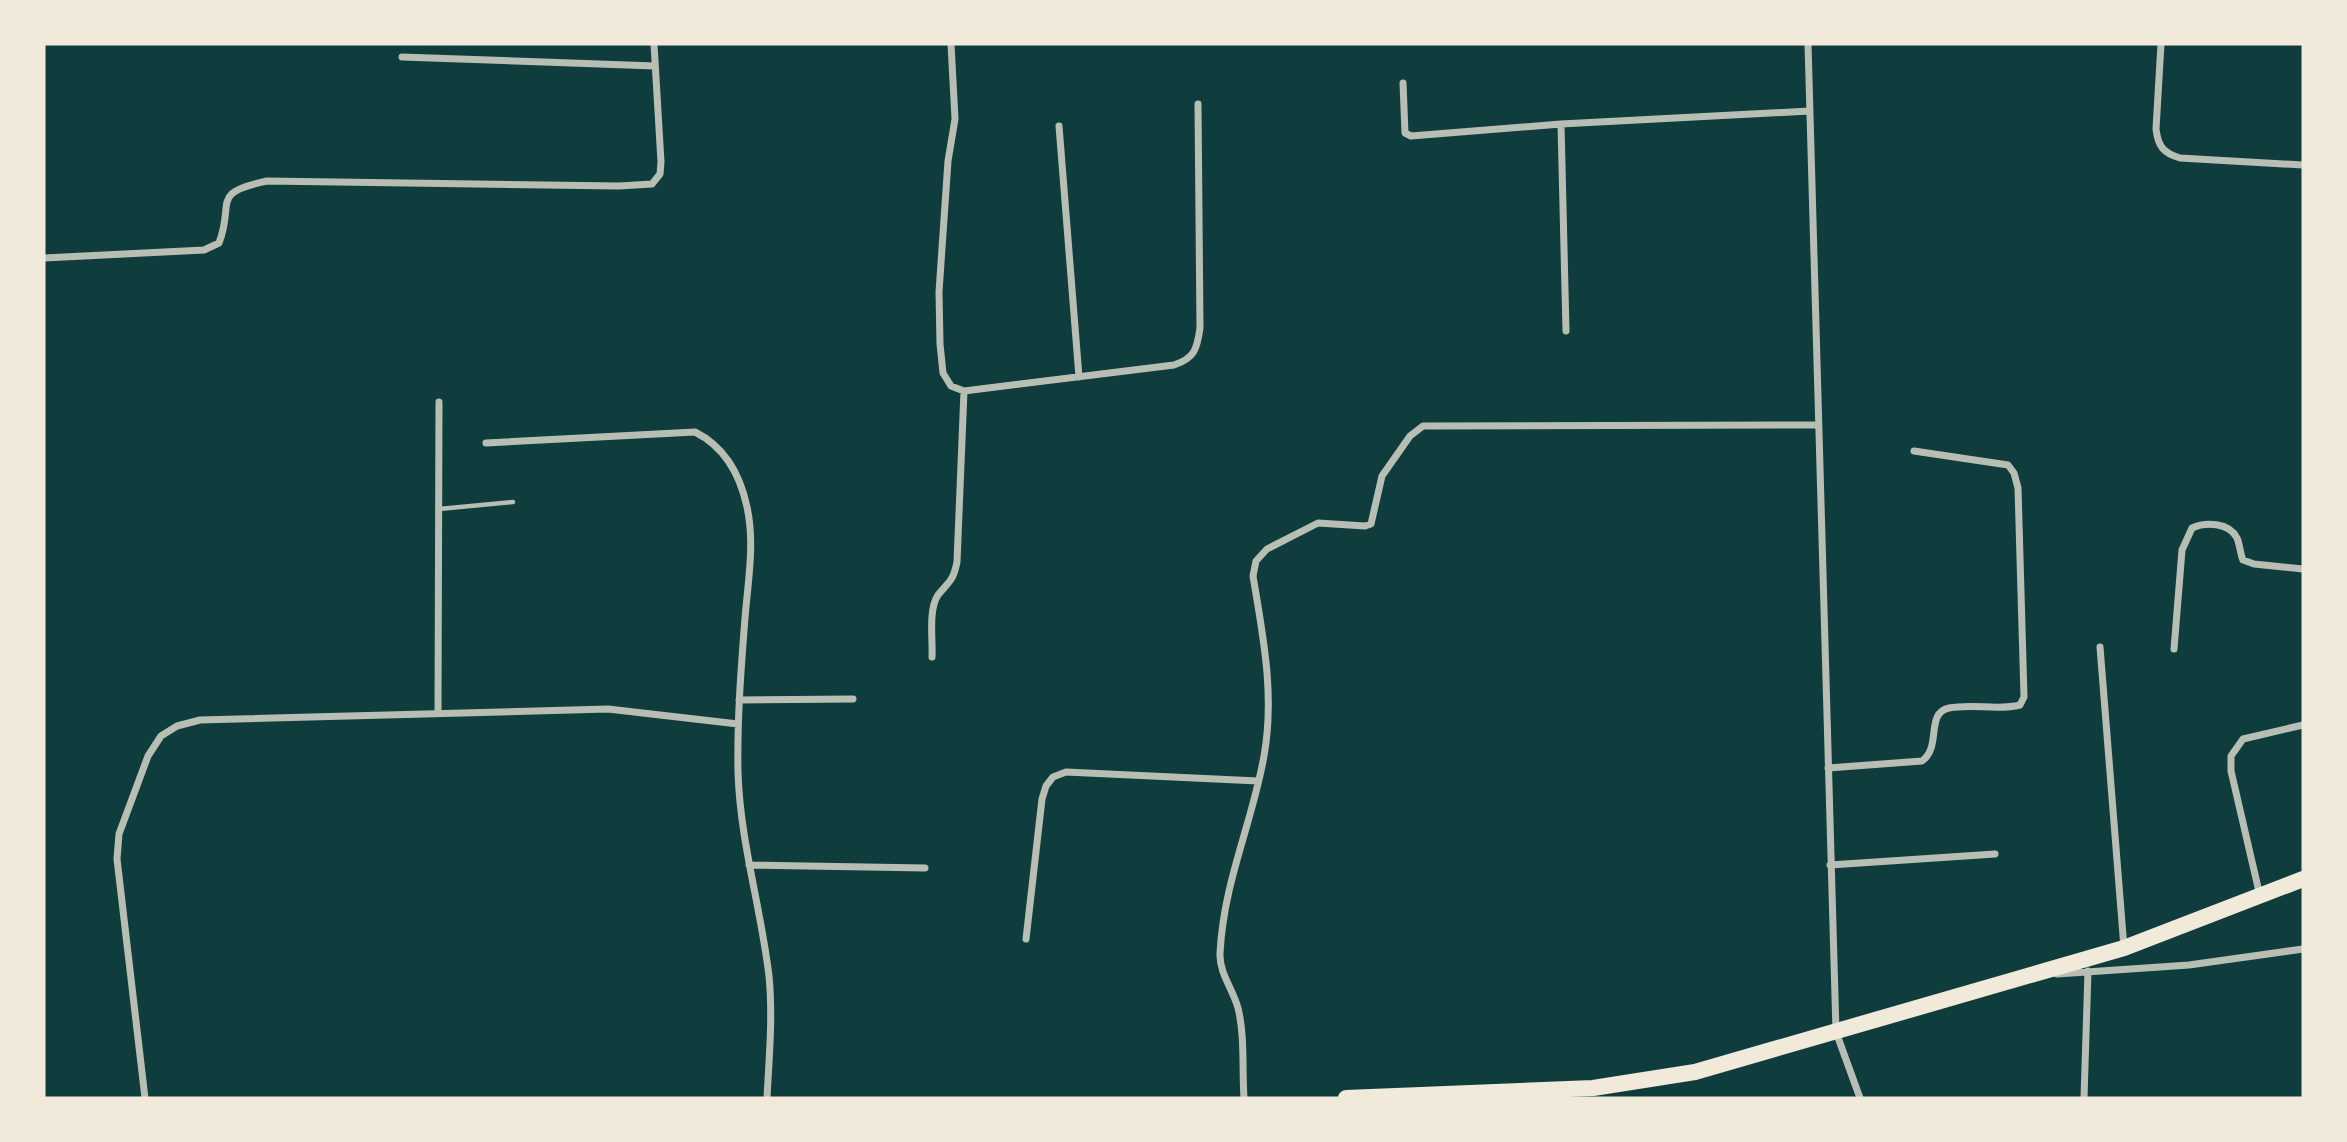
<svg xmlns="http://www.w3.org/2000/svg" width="2347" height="1142" font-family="'IBM Plex Sans',sans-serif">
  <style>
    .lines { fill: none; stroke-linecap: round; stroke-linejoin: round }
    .service { stroke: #b8beb3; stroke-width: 4.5 }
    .minor { stroke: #b8beb3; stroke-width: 7 }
    .trunk { stroke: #f1e9da; stroke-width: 16 }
  </style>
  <rect width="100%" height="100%" fill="#0f3d3e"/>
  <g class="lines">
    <path class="service" d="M439 509 513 502"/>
    <path class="minor" d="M951 44 955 119 948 161 939 292 940 344 943 373 951 386 964 391 1174 365C1195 358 1197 349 1200 328L1198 104
      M1808 44 1836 1032 1860 1098
      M2161 44 2156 129C2158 146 2163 153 2180 158L2303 165
      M402 57 655 66
      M1403 83 1405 133 1411 136 1561 124 1810 111
      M1561 124 1566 331
      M1059 126 1079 377
      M44 258 204 250 219 243C235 202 209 193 267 181L619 186 652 184 660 174 661 162 654 44
      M486 443 695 432C725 447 740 474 747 507 755 543 748 581 745 618 741 669 737 720 738 772 740 841 761 908 769 976 773 1017 769 1058 767 1098
      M2100 647 2124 948
      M2174 649 2182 550 2192 528C2205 522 2229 522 2237 538 2240 545 2240 553 2243 560L2254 564 2303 569
      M932 657C933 640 928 610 938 595 949 581 953 582 957 562L964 391
      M739 700 853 699
      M438 713 439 402
      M1828 768 1922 761C1942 747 1925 713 1949 708 1973 703 1997 711 2020 705L2024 697 2018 488 2014 473 2008 465 1914 451
      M749 865 925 868
      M1830 865 1995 854
      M2260 896 2231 771V756L2243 739 2303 725
      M1026 939 1042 799 1046 786 1053 777 1066 772 1258 781
      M2057 974 2189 965 2303 949
      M145 1098 117 859 119 834 148 756 161 736 177 726 200 720 608 709 738 724
      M1244 1098C1242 1069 1245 1036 1238 1008 1233 989 1219 973 1220 953 1224 880 1252 824 1264 756 1275 695 1263 636 1253 576L1256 561 1267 549 1318 523 1365 526 1371 524 1382 476 1410 436 1423 426 1818 425
      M2084 1098 2088 971"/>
    <path class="trunk" d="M1346 1098 1593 1088 1695 1072 2124 948 2303 879"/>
  </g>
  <rect width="2347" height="1142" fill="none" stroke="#f1e9da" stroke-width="91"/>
</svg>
